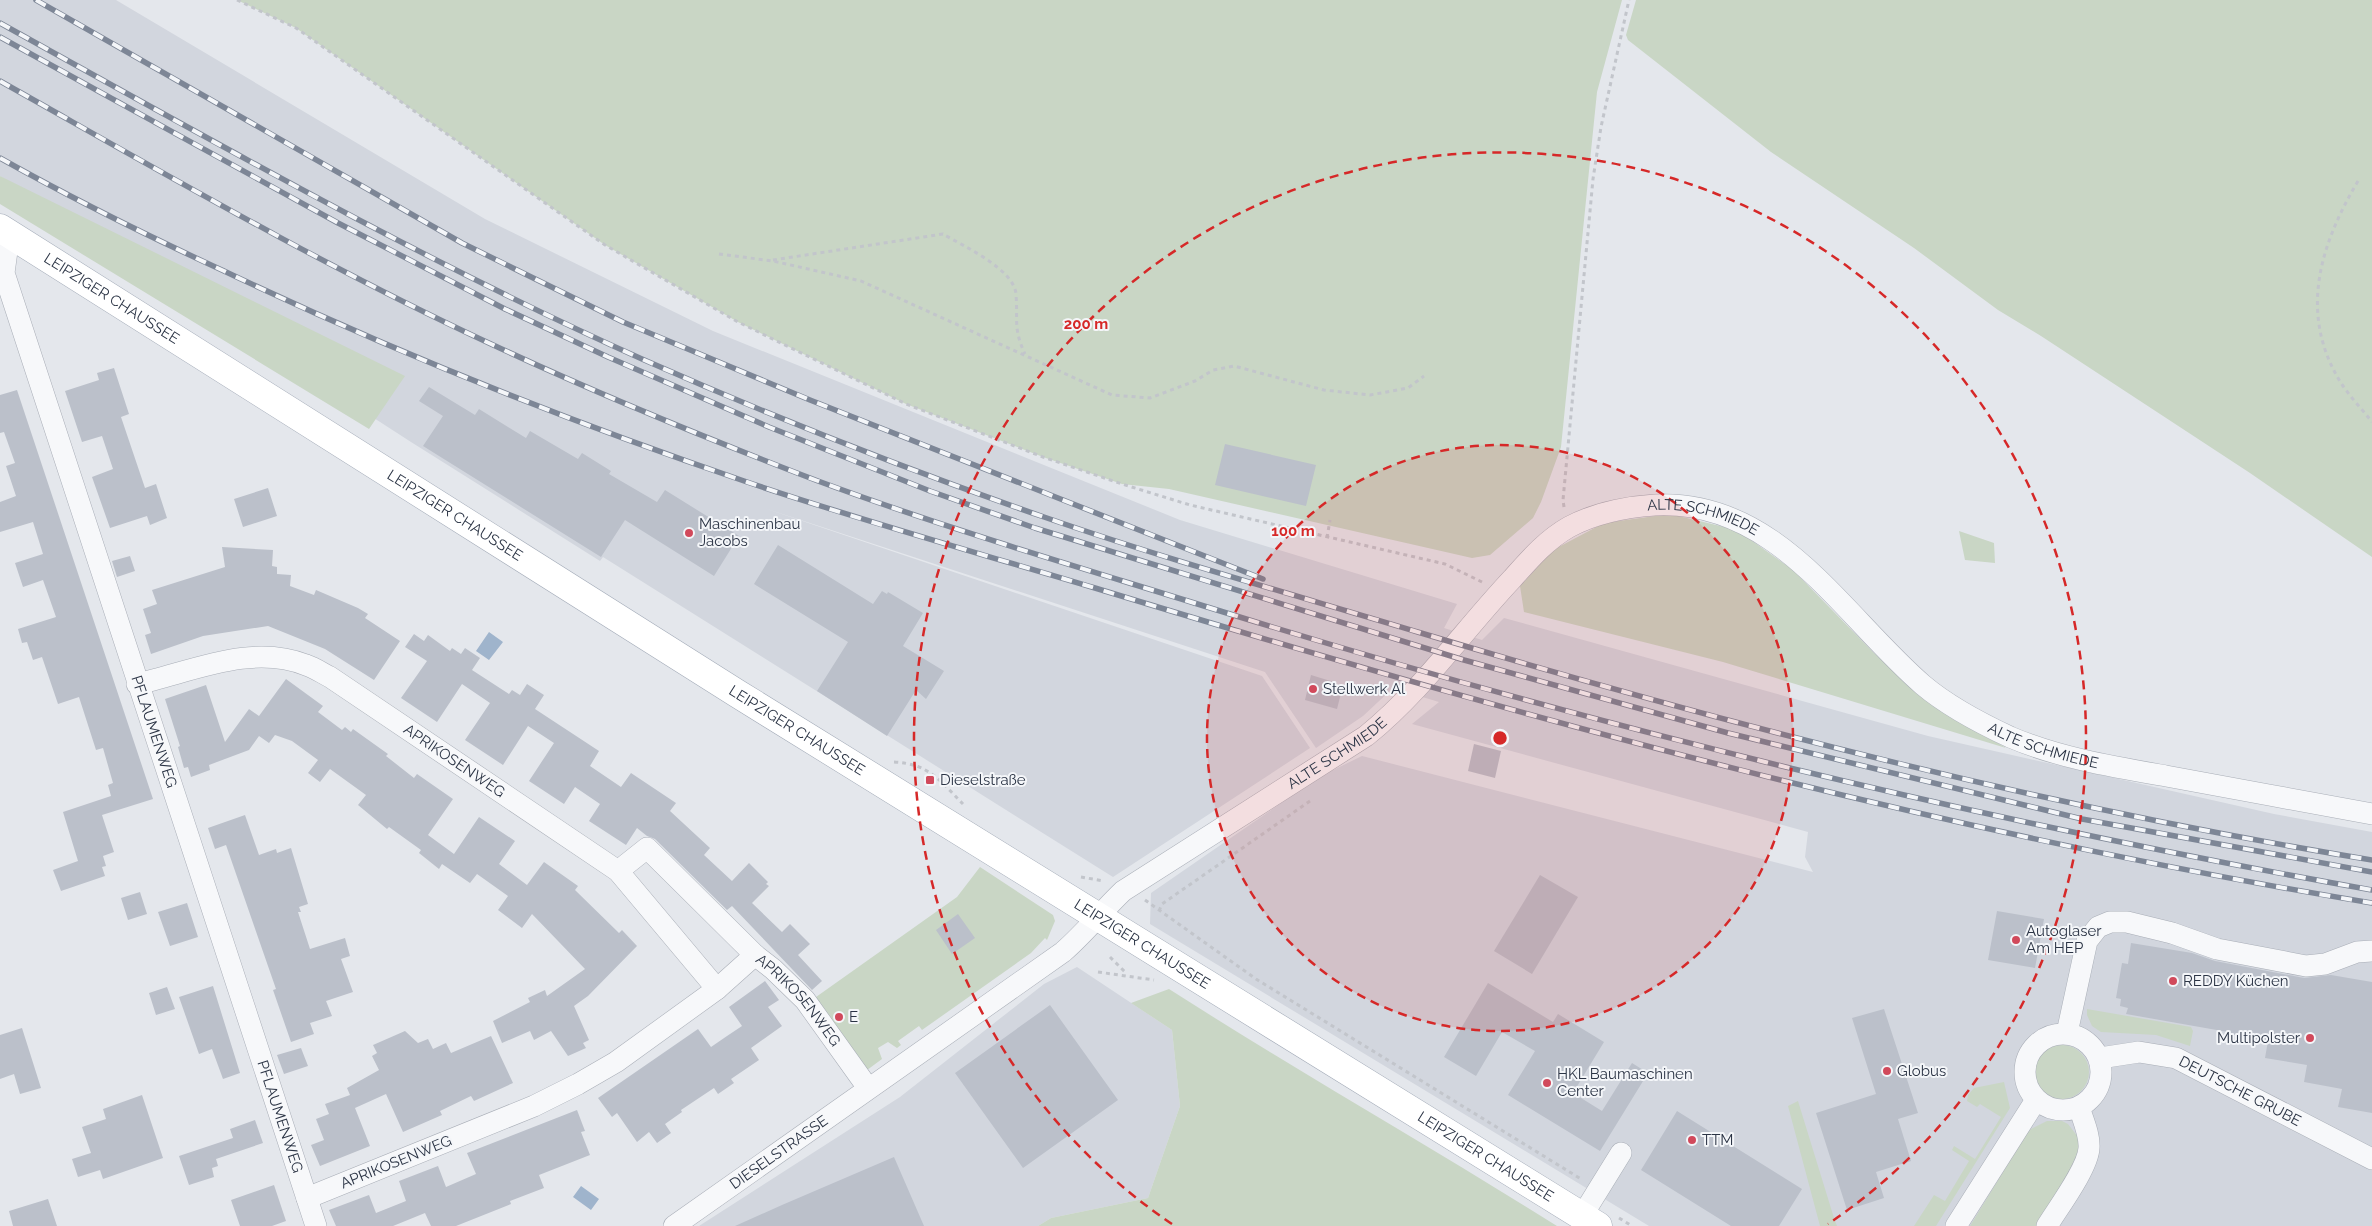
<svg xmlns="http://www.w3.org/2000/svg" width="2372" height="1226" font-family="Raleway,sans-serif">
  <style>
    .built { fill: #d2d6de }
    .green { fill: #c9d6c5 }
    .water { fill: #9fb4cc }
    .building { fill: #bbc0ca }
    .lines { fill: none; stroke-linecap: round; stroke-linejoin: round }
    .minor-casing { stroke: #a9aeb7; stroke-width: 22 }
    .major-casing { stroke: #a3abb8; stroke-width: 29 }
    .path { stroke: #c2c5cb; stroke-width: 3; stroke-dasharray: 4 4; stroke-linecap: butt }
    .minor { stroke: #f7f8fa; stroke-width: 21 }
    .major { stroke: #fff; stroke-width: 28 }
    .rail-casing { stroke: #7d8696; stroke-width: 5.5 }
    .rail { stroke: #f4f6f9; stroke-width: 4; stroke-dasharray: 11; stroke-linecap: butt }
    .ring { fill: none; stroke: #d62828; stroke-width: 2.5; stroke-dasharray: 9 6 }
    .poi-dot { fill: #d1495b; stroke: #f4f6f9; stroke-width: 2 }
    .labels { text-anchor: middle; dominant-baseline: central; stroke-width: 4; stroke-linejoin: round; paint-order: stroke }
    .street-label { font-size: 15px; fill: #2b3445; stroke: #f4f6f9 }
    .poi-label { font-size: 15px; fill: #2b3445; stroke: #f4f6f9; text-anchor: start }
    .centre { fill: #d62828; stroke: #f4f6f9; stroke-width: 2.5 }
    .ring-label { font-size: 15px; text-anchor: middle; font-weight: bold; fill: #d62828; stroke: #f4f6f9; stroke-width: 4; stroke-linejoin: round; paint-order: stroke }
  </style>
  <rect width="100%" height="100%" fill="#e4e7ec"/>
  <path class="built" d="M0 0H116L485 219 713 331 1180 520 1457 604 1444 628 1482 640 1504 618 1928 736 2274 814 2372 832V1226H1649L1150 924 1151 893 1319 777 1362 756 1813 872 1805 857 1808 832 1412 724 1439 702 1393 688 1363 716 1316 748 1265 672 764 508 1262 676 1310 748 1113 877 603 557 600 561 411 442 0 176Z
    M1077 967 1172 1030 1180 1106 1148 1198 1051 1218 1038 1226H699L900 1097 1044 984Z"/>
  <path class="green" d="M237 0H1622L1597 92 1561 447 1541 502 1533 518 1490 555 1472 558 1169 489 1122 484 1043 457 906 404 738 322 605 245 296 28Z
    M1636 0H2372V557L2250 473 2041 336 1998 310 1914 248 1771 152 1628 40 1626 35Z
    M0 176 405 376 369 429 0 204Z
    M1670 514 1737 530 1793 570 1874 653 1922 697 2006 748 1723 662 1524 612 1520 586 1553 550 1604 523Z
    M1959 531 1994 543 1995 563 1965 560Z
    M980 867 1053 915 1055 921 1047 940 1045 938 1031 953 922 1030 919 1026 898 1041 901 1045 897 1048 888 1042 878 1048 882 1059 863 1073 814 1004 816 997 957 897Z
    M1169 989C1297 1071 1428 1145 1557 1226H1038L1051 1218 1148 1198 1180 1106 1172 1030 1131 1003Z
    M2087 1009 2191 1027 2193 1031 2190 1046 2156 1035 2101 1032 2092 1026 2087 1015Z
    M2035 1072a27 27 0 1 1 54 0a27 27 0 1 1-54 0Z
    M2004 1082 2010 1108 1936 1226H1914L1934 1195 1945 1201 1969 1161 1952 1150 1954 1146 1975 1159 2001 1117 1980 1104 1977 1107 1967 1101 1968 1095 1974 1088Z
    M1798 1101 1834 1218 1837 1226H1820L1788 1106Z
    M2047 1121H2062L2068 1124 2078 1137 2080 1155 2037 1226H1970L2025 1136 2031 1129Z"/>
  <path class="water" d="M489 632 503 642 489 660 476 651Z
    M581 1186 599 1199 591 1210 573 1197Z"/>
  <path class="building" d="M114 368 129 414 121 417 145 488 156 484 167 518 150 525 147 516 110 528 92 477 113 469 102 436 82 442 65 391 99 380 97 373Z
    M429 387 475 415 479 409 526 438 530 431 578 459 582 453 611 471 609 474 657 502 665 490 739 536 714 576 625 520 601 557 423 446 443 416 419 401Z
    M17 390 153 799 102 815 114 852 103 856 106 866 102 867 105 876 61 891 53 870 78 861 63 812 111 796 108 785 113 783 103 748 96 750 79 697 58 704 42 657 33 660 27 642 22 643 18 629 56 617 43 580 23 587 15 563 43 554 33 522 0 532V502L16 496 6 466 15 463 4 432 0 433V395Z
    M1225 444 1316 465 1306 506 1215 485Z
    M268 488 277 516 243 527 234 499Z
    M778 545 873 604 882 591 887 594 888 592 923 613 903 646 944 671 926 699 916 690 887 736 817 691 848 642 754 584Z
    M222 547 273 550 272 566 277 567V574L291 575 290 586 314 595 316 590 358 608 368 614 365 618 400 641 374 680 325 649 268 626 203 636 151 654 145 635 151 633 143 609 157 604 152 590 225 567Z
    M130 556 135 571 117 577 112 561Z
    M414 634 424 641 428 635 450 651 452 648 461 654 465 648 480 658 472 670 509 694 512 690 520 695 527 684 544 695 535 709 599 751 590 766 621 787 631 773 676 803 670 811 710 848 704 855 732 881 749 863 768 882 766 884 769 886 752 903 782 932 790 924 810 944 798 955 822 981 812 990 732 906 727 910 655 839 647 836 637 828 626 845 589 821 600 804 575 787 564 804 529 781 554 743 528 726 503 765 465 740 490 703 462 684 437 722 401 698 427 661 405 647Z
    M1311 675 1337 683 1335 692 1341 693 1337 709 1305 700Z
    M286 679 323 706 318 712 342 730 345 727 351 732 353 729 388 754 386 756 414 778 417 774 453 799 428 835 454 854 479 817 515 841 499 864 527 885 544 862 578 886 575 890 619 933 622 930 637 946 588 996 574 1006 589 1040 583 1043 586 1048 568 1056 551 1031 534 1040 530 1031 502 1043 493 1021 530 1002 528 998 545 990 547 996 585 969 532 914 522 928 498 910 508 896 477 874 470 883 442 864 439 869 419 853 421 850 389 827 387 829 358 805 366 795 330 769 320 782 308 773 318 760 292 741 275 735 269 743 259 736 249 750 209 765 210 770 191 777 188 767 184 768 178 747 180 746 165 699 206 685 225 742 249 709 259 716Z
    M1474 744 1501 751 1495 778 1468 771Z
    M245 815 259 855 276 849 277 853 291 848 308 904 299 907 301 912H298L310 949 345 938 350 956 341 959 353 992 326 1001 332 1016 310 1023 314 1034 291 1042 273 990 276 989 226 845 215 849 208 828Z
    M1540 875 1578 897 1532 974 1494 951Z
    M140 892 147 914 128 920 121 898Z
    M187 903 198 937 170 946 158 912Z
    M1997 911 2044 919 2035 968 1988 960Z
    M958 914 975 938 952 954 936 930Z
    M2131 943 2192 953 2215 961 2304 978 2331 975 2372 982V1113L2338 1107 2342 1089 2304 1082 2307 1065 2265 1058 2268 1041 2228 1034V1032L2126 1014 2128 1008 2120 1006 2121 999 2116 998 2122 963 2128 964Z
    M765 981 779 1000 768 1007 782 1026 751 1048 759 1060 731 1079 734 1083 718 1094 714 1088 681 1110 682 1112 665 1124 671 1133 657 1143 649 1132 637 1142 617 1113 612 1117 598 1098 698 1029 711 1047 727 1036 742 1026 729 1007Z
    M1488 983 1553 1022 1558 1014 1604 1042 1573 1093 1602 1111 1632 1063 1648 1073 1600 1151 1508 1095 1535 1051 1502 1032 1476 1076 1444 1057Z
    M213 986 240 1073 223 1079 212 1049 199 1054 179 997Z
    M167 987 175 1009 156 1015 149 993Z
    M1050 1005 1118 1100 1023 1168 955 1073Z
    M1884 1009 1918 1113 1898 1119 1911 1161 1876 1172 1884 1198 1847 1210 1816 1113 1876 1094 1852 1018Z
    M22 1028 41 1088 20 1094 14 1074 0 1079V1035Z
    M405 1031 418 1043 428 1039 433 1049 446 1043 451 1053 491 1036 513 1083 474 1101 471 1096 440 1111 442 1115 403 1132 386 1094 355 1108 370 1146 320 1166 311 1145 324 1140 316 1119 329 1114 325 1104 350 1095 347 1088 379 1070 372 1056 377 1053 373 1045Z
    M301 1048 308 1066 284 1074 277 1055Z
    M142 1095 163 1158 103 1179 100 1170 78 1177 72 1159 91 1153 82 1127 106 1119 103 1109Z
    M577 1110 585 1131 581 1132 590 1155 539 1175 544 1188 510 1201 511 1204 456 1226H431L425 1213 393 1226H336L329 1210 369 1195 376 1213 406 1201 399 1181 438 1166 446 1187 476 1174 467 1153Z
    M1677 1111 1802 1189 1779 1226H1731L1641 1170Z
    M255 1120 263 1143 216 1159 218 1166 212 1168 214 1177 189 1185 179 1156 233 1138 230 1129Z
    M894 1157 924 1226H735L782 1205Z
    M274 1185 286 1221 272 1226H240L231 1200Z
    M48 1199 57 1226H13L9 1211Z"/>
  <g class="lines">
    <g class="minor-casing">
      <g id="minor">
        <path id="s1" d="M15 238 7 251 4 273 316 1226"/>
        <path id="s2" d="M137 684C191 672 251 643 306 665 315 668 322 673 330 677L618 871 717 989 616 1062 578 1084 534 1106 307 1198"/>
        <path d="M618 871 647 848 755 955"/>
        <path id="s3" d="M717 989 755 955 773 969 805 1000 868 1088"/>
        <path d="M2067 1033 2087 941 2098 927 2110 922H2127L2172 933 2217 949 2306 966 2325 964 2357 952 2372 951"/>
        <circle cx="2063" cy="1072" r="38"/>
        <path id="s4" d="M2100 1058 2139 1052 2176 1058 2372 1159"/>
        <path d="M1582 1216 1621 1153"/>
        <path id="s5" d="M674 1226 1063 952C1085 933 1102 911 1123 891L1366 736C1422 691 1463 631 1512 579 1529 560 1546 540 1569 527 1595 513 1626 507 1655 505 1777 499 1841 614 1923 685 1949 707 1980 723 2010 737 2059 758 2114 767 2166 776 2235 789 2303 801 2372 814"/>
        <path d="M1956 1226 2036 1100"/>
        <path d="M2047 1226C2058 1208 2088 1168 2089 1148 2090 1135 2083 1120 2079 1107"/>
      </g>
    </g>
    <g class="major-casing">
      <g id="major">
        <path id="s6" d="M0 228 738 694 1598 1226"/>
      </g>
    </g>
    <path class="path" d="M237 0 296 28 605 245 738 322 906 404 1043 457 1122 484 1190 505 1445 564 1482 582
      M2358 181C2320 245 2298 314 2341 383 2350 397 2362 409 2372 422
      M719 254 773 261 861 281 1112 395 1150 398 1195 381 1213 370 1234 366 1324 390 1370 395 1408 388 1424 376
      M773 260 943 234C963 246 1014 269 1016 294 1018 321 1013 328 1025 354
      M1564 507 1563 500 1593 179 1601 127 1629 0
      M1327 538 1330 520
      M894 762C930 764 940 781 963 804
      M1081 877 1104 881
      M1145 900 1256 979 1581 1179
      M1159 911 1162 904 1310 801
      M1110 957 1127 974
      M1098 972 1154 980
      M1619 1218 1632 1226"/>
    <use href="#minor" class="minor"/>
    <use href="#major" class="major"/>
    <g class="rail-casing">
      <path id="rail" d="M36 0 462 243 623 322 810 400 1263 579
        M0 23C211 140 421 260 642 359 773 417 908 470 1044 517 1168 560 1295 595 1421 633 1732 726 2050 808 2372 860
        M0 37 338 223 505 309 608 357 769 427 930 491 1035 528 1464 660 1728 733 2082 819 2372 872
        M0 81C162 172 323 266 491 344 598 394 708 439 818 481 945 528 1075 566 1204 606 1587 725 1976 820 2372 890
        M0 158C73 199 148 236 224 271 394 352 568 421 747 482 862 521 979 553 1095 588 1515 716 1938 832 2372 903"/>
    </g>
    <use href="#rail" class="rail"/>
  </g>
  <circle cx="1500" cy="738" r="293" fill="#d62828" fill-opacity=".12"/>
  <g class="ring">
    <circle cx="1500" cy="738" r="293"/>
    <path d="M1172 1224A586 586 0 1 1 1828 1224"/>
  </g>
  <g class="poi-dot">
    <circle cx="689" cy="533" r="5"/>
    <circle cx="1313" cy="689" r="5"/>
    <rect x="925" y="775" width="10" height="10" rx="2.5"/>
    <circle cx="2016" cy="940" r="5"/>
    <circle cx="2173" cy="981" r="5"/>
    <circle cx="839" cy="1017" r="5"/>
    <circle cx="2310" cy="1038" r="5"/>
    <circle cx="1887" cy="1071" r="5"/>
    <circle cx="1547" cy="1083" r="5"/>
    <circle cx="1692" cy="1140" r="5"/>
  </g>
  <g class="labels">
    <g class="street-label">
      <text stroke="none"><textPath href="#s6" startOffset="132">LEIPZIGER CHAUSSEE</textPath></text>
      <text stroke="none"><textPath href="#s6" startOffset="538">LEIPZIGER CHAUSSEE</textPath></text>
      <text stroke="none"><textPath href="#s5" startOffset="1281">ALTE SCHMIEDE</textPath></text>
      <text stroke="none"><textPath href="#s6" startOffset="942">LEIPZIGER CHAUSSEE</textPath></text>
      <text stroke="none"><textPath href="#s1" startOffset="520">PFLAUMENWEG</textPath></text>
      <text stroke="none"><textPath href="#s5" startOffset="1701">ALTE SCHMIEDE</textPath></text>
      <text stroke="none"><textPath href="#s5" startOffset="816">ALTE SCHMIEDE</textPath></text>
      <text stroke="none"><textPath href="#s2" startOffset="350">APRIKOSENWEG</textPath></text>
      <text stroke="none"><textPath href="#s6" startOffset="1348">LEIPZIGER CHAUSSEE</textPath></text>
      <text stroke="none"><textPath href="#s3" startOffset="114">APRIKOSENWEG</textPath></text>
      <text stroke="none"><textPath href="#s4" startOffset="149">DEUTSCHE GRUBE</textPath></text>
      <text stroke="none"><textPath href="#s1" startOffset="925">PFLAUMENWEG</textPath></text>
      <text stroke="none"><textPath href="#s5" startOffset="128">DIESELSTRASSE</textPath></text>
      <text stroke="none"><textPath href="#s6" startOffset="1752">LEIPZIGER CHAUSSEE</textPath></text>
      <text transform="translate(396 1162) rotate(-22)">APRIKOSENWEG</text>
    </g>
    <g class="poi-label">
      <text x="699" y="524">Maschinenbau<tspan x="699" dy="17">Jacobs</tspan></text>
      <text x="1323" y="689">Stellwerk Al</text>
      <text x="940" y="780">Dieselstraße</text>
      <text x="2026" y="931">Autoglaser<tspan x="2026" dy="17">Am HEP</tspan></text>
      <text x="2183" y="981">REDDY Küchen</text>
      <text x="849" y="1017">E</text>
      <text x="2300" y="1038" text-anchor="end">Multipolster</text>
      <text x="1897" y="1071">Globus</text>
      <text x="1557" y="1074">HKL Baumaschinen<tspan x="1557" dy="17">Center</tspan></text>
      <text x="1702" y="1140">TTM</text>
    </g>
  </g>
  <circle cx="1500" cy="738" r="8" class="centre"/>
  <g class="ring-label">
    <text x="1086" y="329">200 m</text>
    <text x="1293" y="536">100 m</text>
  </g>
</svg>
